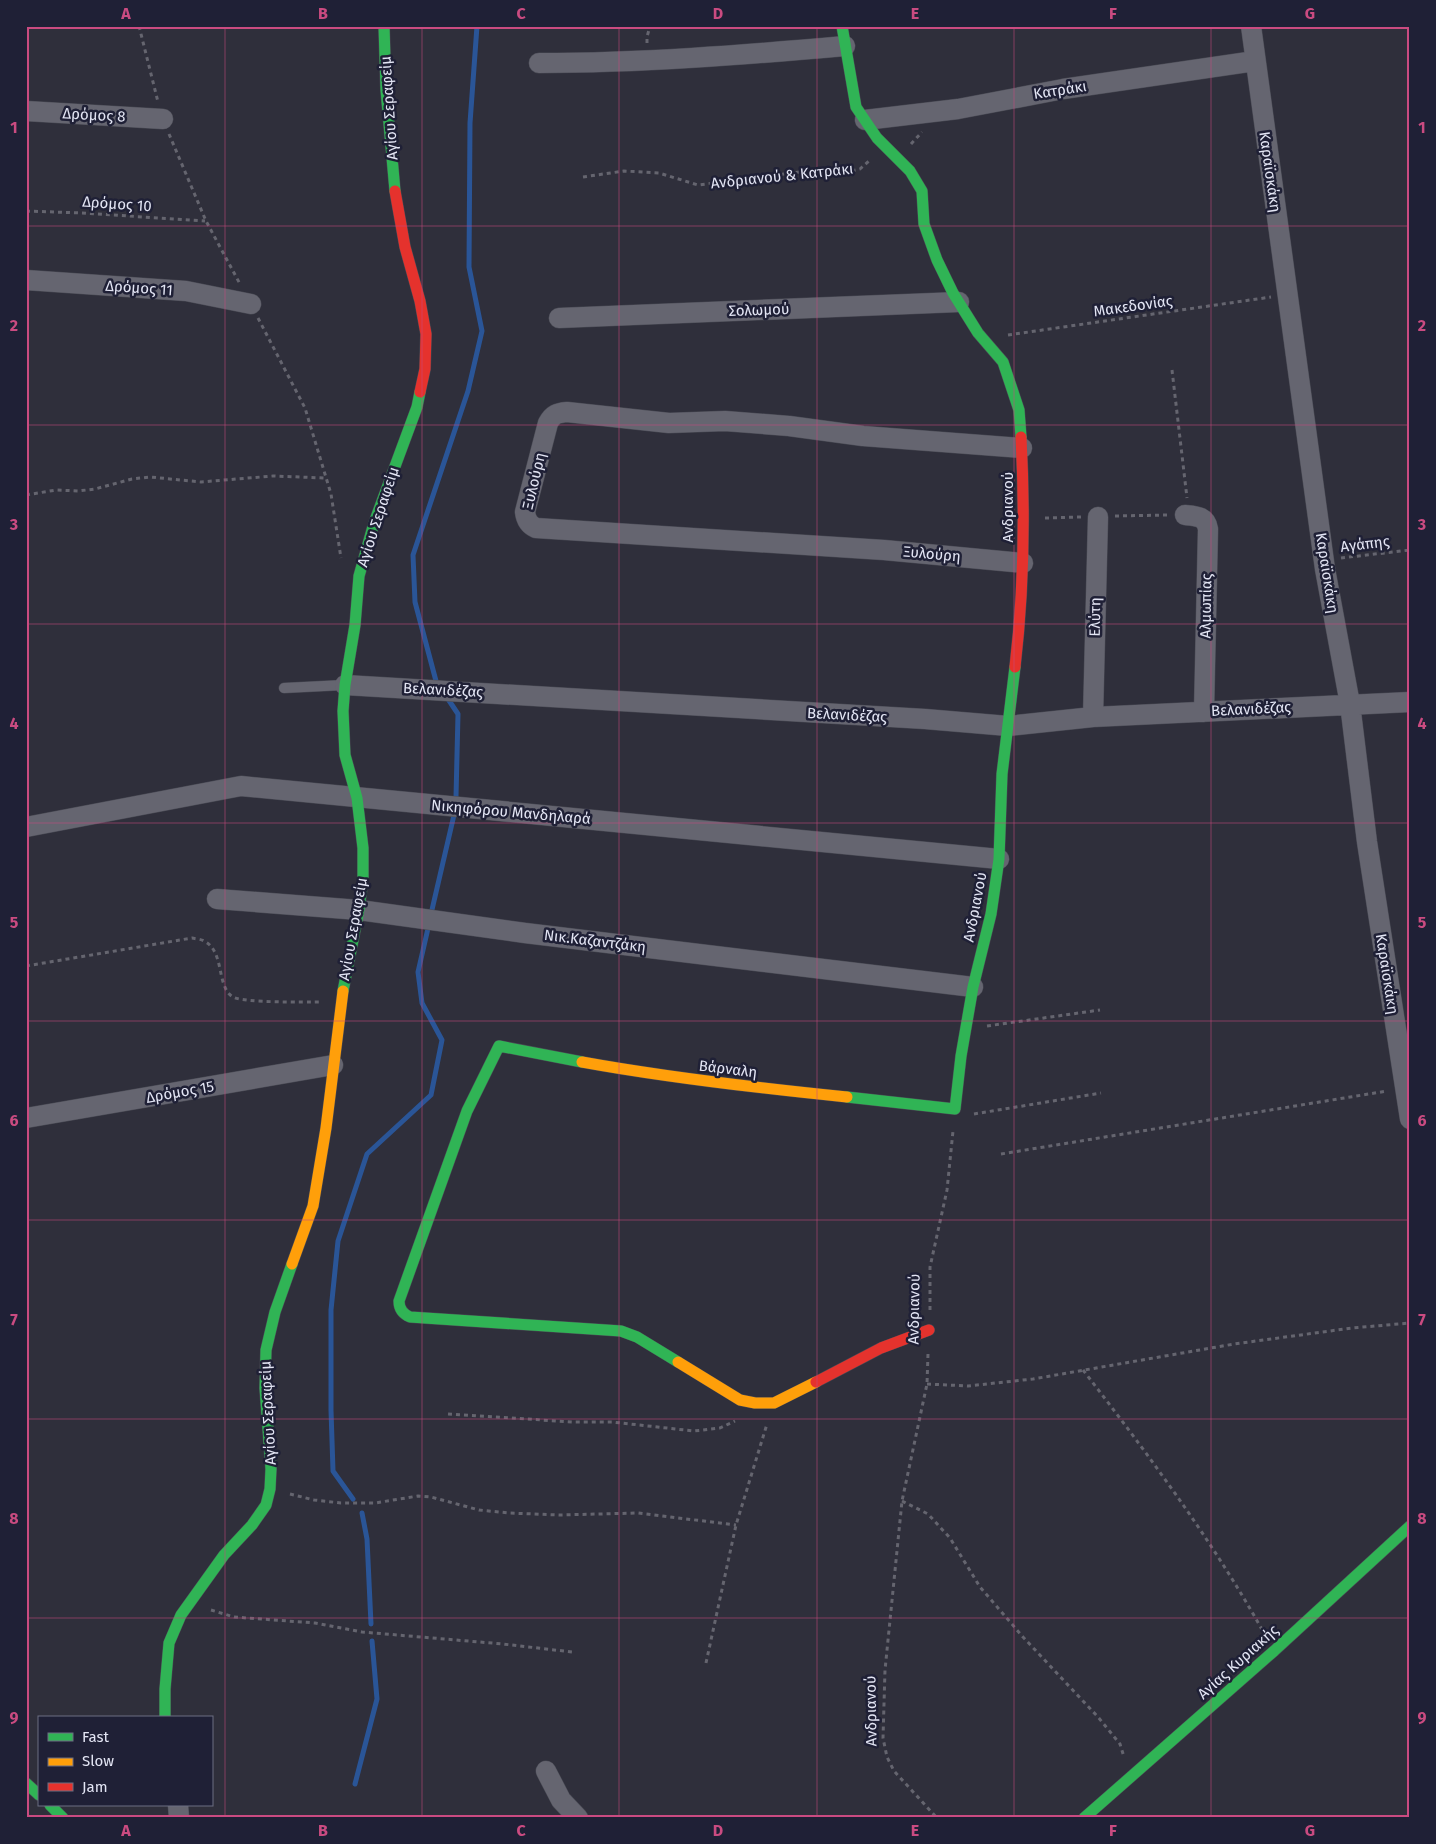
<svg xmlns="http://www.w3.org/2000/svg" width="1436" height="1844" font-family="'Fira Sans',sans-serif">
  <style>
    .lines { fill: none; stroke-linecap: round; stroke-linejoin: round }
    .stream { stroke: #2a5597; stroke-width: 5 }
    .lane-casing { stroke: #494a54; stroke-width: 11 }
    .street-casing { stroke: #494a54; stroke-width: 21 }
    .fast-casing { stroke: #494a54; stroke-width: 12 }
    .slow-casing { stroke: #494a54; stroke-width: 12 }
    .jam-casing { stroke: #494a54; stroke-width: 12 }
    .path { stroke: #65656f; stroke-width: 3; stroke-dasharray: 4 4; stroke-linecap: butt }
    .lane { stroke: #656570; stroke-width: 10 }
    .street { stroke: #656570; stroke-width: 20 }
    .fast { stroke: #30b455; stroke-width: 11 }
    .slow { stroke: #ff9f0a; stroke-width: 11 }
    .jam { stroke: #e5322d; stroke-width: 11 }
    .grid { fill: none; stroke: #ca4b81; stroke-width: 1; stroke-opacity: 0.55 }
    .labels { text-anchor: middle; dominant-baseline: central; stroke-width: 5; stroke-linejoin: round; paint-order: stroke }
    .street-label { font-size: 15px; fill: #e3e5f4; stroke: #1f2036 }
    .neatline { fill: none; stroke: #ca4b81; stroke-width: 2 }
    .grid-label { font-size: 16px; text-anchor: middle; font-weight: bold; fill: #ca4b81 }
  </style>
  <rect width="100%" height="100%" fill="#2f2f3b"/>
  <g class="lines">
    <path class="stream" d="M436 681 415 602 413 555 468 391 482 331 469 267 470 123 477 26
      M446 696 458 714 456 797
      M431 914 454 815
      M353 1499 333 1471 331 1410V1310L338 1241 367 1154 431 1095 442 1040 422 1003 418 972 429 924
      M362 1513 367 1539 371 1624
      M355 1784 377 1699 372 1641"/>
    <g class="lane-casing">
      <path id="lane" d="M284 688 344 685"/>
    </g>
    <g class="street-casing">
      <path id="street" d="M1251 26 1325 569 1350 704 1367 842 1410 1119
        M539 63C641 63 743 55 845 46
        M26 111 163 119
        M865 120 958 109 1063 89 1255 61
        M26 280 186 291 251 304
        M559 318 959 302
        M1022 448 863 436 789 426 725 421 669 423 567 412C557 413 553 414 548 423L525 512C526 520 529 525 536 528L884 550 1023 563
        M1185 515C1196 516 1206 516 1208 529L1204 712
        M345 685 925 719 1008 726 1093 717 1410 702
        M1093 717 1098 517
        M26 827 241 786 999 859
        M217 899 359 910 525 933 973 987
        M26 1118 333 1065
        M546 1771 561 1800 578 1818
        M178 1805 179 1818"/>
    </g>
    <g class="fast-casing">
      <path id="fast" d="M384 26 386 90 395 191
        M842 26 856 107 877 138 910 171 922 191 924 224 937 260 953 293 978 333 1003 362 1019 410 1021 437
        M343 991 359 910 363 878V848L357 798 345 755 343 711 345 685 355 625 359 576 374 523 417 407 420 392
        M582 1062 499 1046 467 1111 399 1301C399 1309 403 1314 410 1317L621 1331 637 1337 678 1362
        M847 1097 955 1109 961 1056 973 987 991 914 999 859 1002 774 1015 667
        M165 1718V1689L169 1643 181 1615 224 1555 252 1525 266 1505 270 1489 271 1469 265 1388 266 1350 275 1312 292 1264
        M26 1783 39 1795
        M50 1805 63 1818
        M1084 1818 1274 1651 1410 1526"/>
    </g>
    <g class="slow-casing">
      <path id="slow" d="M582 1062C670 1078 758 1088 847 1097
        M292 1264 313 1206 326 1128 343 991
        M678 1362 740 1400 755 1403H774L816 1382"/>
    </g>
    <g class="jam-casing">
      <path id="jam" d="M395 191 405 247 420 301 426 334 425 369 420 392
        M1015 667C1024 590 1025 513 1021 437
        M816 1382 881 1348 929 1330"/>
    </g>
    <path class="path" d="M139 26 158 102
      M647 43V37L650 26
      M169 134 206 221 240 284
      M911 144 922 132
      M583 177 624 171 659 173 698 185 799 172 842 173 860 169 870 160
      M26 211 82 213 205 221
      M258 318 305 408 331 494 341 558
      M1008 335 1271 297
      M1172 370 1187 498
      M26 495 56 490 78 491 95 489 132 479 150 477 201 482 273 476 325 478
      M1115 516 1168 515
      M1045 518 1081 517
      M1341 558 1410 550
      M26 966 192 938C196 939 201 939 204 941 225 951 216 987 233 997 244 1003 304 1002 321 1002
      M987 1026 1100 1010
      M974 1114 1101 1093
      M1001 1154 1387 1091
      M930 1310V1267L947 1190 953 1131
      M928 1354 927 1384 902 1501 885 1670 883 1738 887 1757 894 1771 937 1818
      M1083 1370C1148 1454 1212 1540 1264 1633
      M927 1384 968 1386 1033 1379 1234 1344 1352 1328 1410 1323
      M448 1414 573 1422H612L694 1431 720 1428 735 1421
      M290 1494 314 1500 341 1503H375L418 1496 431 1497 479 1510 509 1513 559 1515 638 1513 736 1525
      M902 1501 928 1514 950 1538 980 1587 1023 1637 1098 1717 1120 1744 1124 1757
      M211 1610 234 1617 315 1623 362 1632 503 1644 572 1652
      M706 1663 736 1525 767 1424"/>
    <use href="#lane" class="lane"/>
    <use href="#street" class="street"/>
    <use href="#fast" class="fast"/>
    <use href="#slow" class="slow"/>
    <use href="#jam" class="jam"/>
  </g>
  <path class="grid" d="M225 26V1818M422 26V1818M619 26V1818M817 26V1818M1014 26V1818M1211 26V1818M26 226H1410M26 425H1410M26 624H1410M26 823H1410M26 1021H1410M26 1220H1410M26 1419H1410M26 1618H1410"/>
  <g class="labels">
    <g class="street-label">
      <text transform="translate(1060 90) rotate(-9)">Κατράκι</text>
      <text transform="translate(389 108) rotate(-94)">Αγίου Σεραφείμ</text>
      <text transform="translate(94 115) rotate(3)">Δρόμος 8</text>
      <text transform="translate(1270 172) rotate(82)">Καραϊσκάκη</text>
      <text transform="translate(782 176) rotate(-6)">Ανδριανού &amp; Κατράκι</text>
      <text transform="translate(117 204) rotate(4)">Δρόμος 10</text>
      <text transform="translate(139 288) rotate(4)">Δρόμος 11</text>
      <text transform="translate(1133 306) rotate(-8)">Μακεδονίας</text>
      <text transform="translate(759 310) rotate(-2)">Σολωμού</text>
      <text transform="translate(534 481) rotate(-77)">Ξυλούρη</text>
      <text transform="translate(1008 507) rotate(-90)">Ανδριανού</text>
      <text transform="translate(378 517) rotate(-72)">Αγίου Σεραφείμ</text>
      <text transform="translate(1365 544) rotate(-7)">Αγάπης</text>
      <text transform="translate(932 554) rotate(5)">Ξυλούρη</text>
      <text transform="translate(1327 573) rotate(81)">Καραϊσκάκη</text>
      <text transform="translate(1206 606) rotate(-89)">Αλμωπίας</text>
      <text transform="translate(1095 617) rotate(-89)">Ελύτη</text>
      <text transform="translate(443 690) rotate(3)">Βελανιδέζας</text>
      <text transform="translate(1251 709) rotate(-3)">Βελανιδέζας</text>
      <text transform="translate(847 715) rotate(3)">Βελανιδέζας</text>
      <text transform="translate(511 812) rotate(5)">Νικηφόρου Μανδηλαρά</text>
      <text transform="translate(975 907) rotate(-79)">Ανδριανού</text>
      <text transform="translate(353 929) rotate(-80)">Αγίου Σεραφείμ</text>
      <text transform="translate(595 941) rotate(7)">Νικ.Καζαντζάκη</text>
      <text transform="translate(1387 974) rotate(81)">Καραϊσκάκη</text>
      <text transform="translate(728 1069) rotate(7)">Βάρναλη</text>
      <text transform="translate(180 1092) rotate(-10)">Δρόμος 15</text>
      <text transform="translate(914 1309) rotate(-89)">Ανδριανού</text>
      <text transform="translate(268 1413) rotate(-93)">Αγίου Σεραφείμ</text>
      <text transform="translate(1238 1662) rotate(-42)">Αγίας Κυριακής</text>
      <text transform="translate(871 1711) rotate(-91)">Ανδριανού</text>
    </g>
  </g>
  <rect width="1436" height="1844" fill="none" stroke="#1f2036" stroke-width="55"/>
  <rect x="38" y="1716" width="175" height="90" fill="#1f2036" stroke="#6d6f82"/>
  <rect x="48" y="1733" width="25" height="8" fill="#30b455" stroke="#6d6f82"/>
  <text x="82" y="1742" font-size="15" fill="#e3e5f4">Fast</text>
  <rect x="48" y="1758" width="25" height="8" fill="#ff9f0a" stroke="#6d6f82"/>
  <text x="82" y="1766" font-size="15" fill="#e3e5f4">Slow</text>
  <rect x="48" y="1783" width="25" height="8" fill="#e5322d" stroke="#6d6f82"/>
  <text x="82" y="1792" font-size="15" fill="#e3e5f4">Jam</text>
  <rect x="28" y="28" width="1380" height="1788" class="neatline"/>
  <g class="grid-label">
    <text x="126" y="19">A</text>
    <text x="323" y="19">B</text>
    <text x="521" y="19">C</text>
    <text x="718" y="19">D</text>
    <text x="915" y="19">E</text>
    <text x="1113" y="19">F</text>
    <text x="1310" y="19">G</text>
    <text x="14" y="133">1</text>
    <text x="1422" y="133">1</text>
    <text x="14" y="331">2</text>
    <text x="1422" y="331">2</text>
    <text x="14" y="530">3</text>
    <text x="1422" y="530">3</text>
    <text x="14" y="729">4</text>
    <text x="1422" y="729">4</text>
    <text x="14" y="928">5</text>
    <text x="1422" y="928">5</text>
    <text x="14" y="1126">6</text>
    <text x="1422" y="1126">6</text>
    <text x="14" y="1325">7</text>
    <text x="1422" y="1325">7</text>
    <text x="14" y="1524">8</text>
    <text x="1422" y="1524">8</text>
    <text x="14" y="1723">9</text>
    <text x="1422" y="1723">9</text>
    <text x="126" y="1836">A</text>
    <text x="323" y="1836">B</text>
    <text x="521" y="1836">C</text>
    <text x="718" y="1836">D</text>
    <text x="915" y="1836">E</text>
    <text x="1113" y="1836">F</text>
    <text x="1310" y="1836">G</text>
  </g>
</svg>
